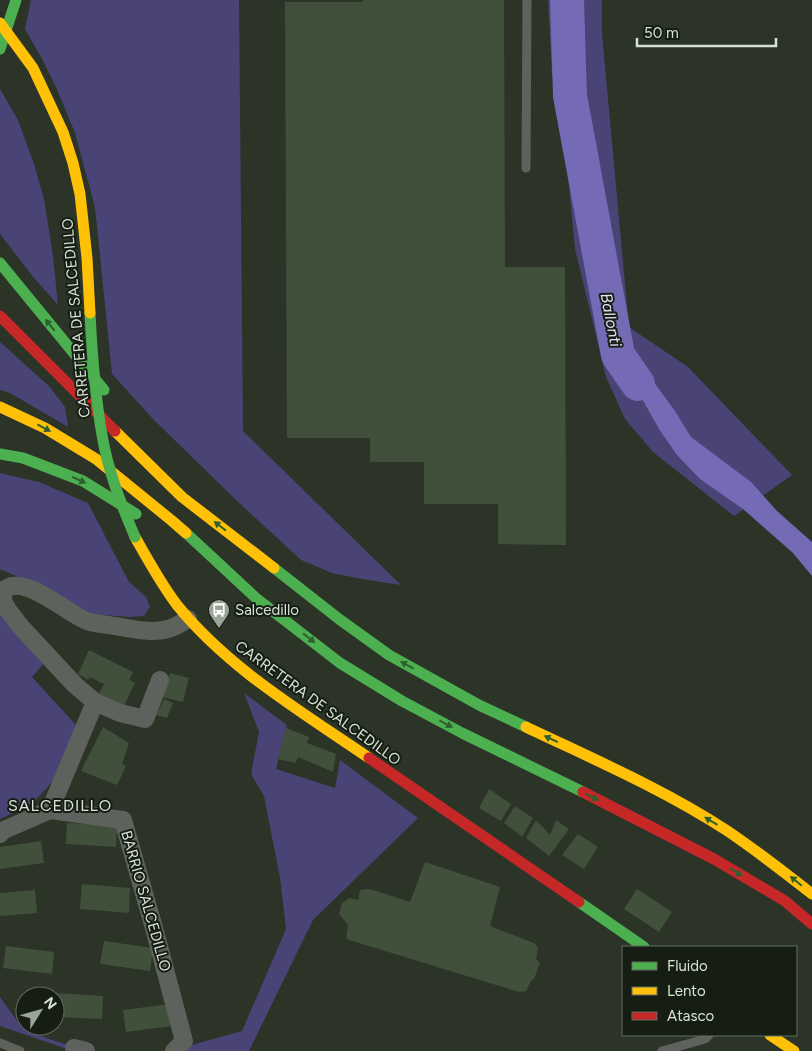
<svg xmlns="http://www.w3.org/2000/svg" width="812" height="1051" font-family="Figtree,sans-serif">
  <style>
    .green { fill: #4a4375 }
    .water { fill: #756ab6 }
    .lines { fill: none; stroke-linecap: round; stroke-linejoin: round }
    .river { stroke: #756ab6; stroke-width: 34 }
    .building { fill: #41503b }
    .lane { stroke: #5e625d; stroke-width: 9 }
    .street { stroke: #5e625d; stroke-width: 18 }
    .fast { stroke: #4caf50; stroke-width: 11 }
    .slow { stroke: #ffc107; stroke-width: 11 }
    .jam { stroke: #c62828; stroke-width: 11 }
    .fast-bridge { stroke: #4caf50; stroke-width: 11 }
    .slow-bridge { stroke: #ffc107; stroke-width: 11 }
    .oneway { fill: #2e5f2f }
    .labels { text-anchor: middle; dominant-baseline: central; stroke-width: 4; stroke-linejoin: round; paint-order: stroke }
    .street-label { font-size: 15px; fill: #d7e2d4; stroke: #161e14 }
    .poi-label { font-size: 15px; fill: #d7e2d4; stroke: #161e14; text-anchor: start }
    .water-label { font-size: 16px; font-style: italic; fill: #e3e1f8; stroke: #161e14 }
    .neighbourhood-label { font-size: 16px; letter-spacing: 1px; fill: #d7e2d4; stroke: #161e14 }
  </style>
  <rect width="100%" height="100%" fill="#2b3427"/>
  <path class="green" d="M31 0H239L243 431 401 585 362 579 332 573 301 560 235 499 154 420 112 374 95 207 75 133 56 87 42 59 25 29Z
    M548 0H602V34L629 327 688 367 792 475 734 516 653 452 625 419 606 377 575 249 559 84 552 75Z
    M0 89 18 120 34 164 44 199 53 256 58 305 34 278 0 234Z
    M0 342 49 386 65 407 68 427 10 393 0 390Z
    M0 473 39 482 88 503 129 582 146 597 150 607 144 616 129 617 92 614 41 587 0 569Z
    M0 603 47 660 32 677 77 726 54 780 32 804 0 819Z
    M244 693 287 725 276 769 335 788 340 760 418 818 313 920 249 1051H183L188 1046 242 1031 286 929 280 878 264 796 251 774 259 732Z
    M0 997 20 1025 35 1034 85 1051H73L0 1026Z"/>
  <path class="water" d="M616 343 638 367 656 385 675 411 691 437 751 482 777 511 812 542V576L793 553 743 509 700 479 677 455 659 429 641 397 631 383 618 355Z"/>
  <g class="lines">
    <path class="river" d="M567 0 570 96 618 355 638 384"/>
  </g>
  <path class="building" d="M363 0H504L505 267H565L566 545 498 544V504H424V462H370V438H287L285 2H363Z
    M89 650 133 672 129 680 135 683 123 708 98 695 104 684 90 677 88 680 78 674Z
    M170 673 189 678 183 702 163 697Z
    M164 699 173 703 167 718 156 715Z
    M103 727 129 743 122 764 126 766 117 785 81 771Z
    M286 728 309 737 307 743 336 754 333 772 298 757 295 763 278 759Z
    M489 789 511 804 501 821 479 808Z
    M515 806 533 818 522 837 504 823Z
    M536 820 550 835 556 820 569 829 549 856 526 838Z
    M67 823 117 825 116 847 66 844Z
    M578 834 598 847 584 869 562 855Z
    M41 841 44 863 0 869V847Z
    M425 862 500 887 490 926 534 943 538 948 536 959 540 963 534 979 531 981 526 991 519 992 346 939 348 925 339 914 342 903 350 898 358 900 360 890 370 889 410 902Z
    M82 884 130 888 129 913 80 909Z
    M637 889 672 912 659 932 624 909Z
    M35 890 37 913 0 916V893Z
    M104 941 153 948 150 971 100 964Z
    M6 946 54 952 52 974 3 968Z
    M55 993 103 996 102 1019 55 1017Z
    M170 1004 172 1026 126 1032 123 1010Z"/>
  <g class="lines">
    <path class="lane" d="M526 168 527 0
      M0 1043 20 1051
      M662 1051 705 1039 709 1035"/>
    <path class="street" d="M160 680 145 719 120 713 95 702 75 685 21 627 8 610 4 603 2 593C18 568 69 615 87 621 95 624 105 624 114 626 131 628 150 634 168 629 175 627 182 623 188 619
      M50 810 95 702
      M0 834 2 831 50 810 123 820 154 928 184 1041 174 1051
      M74 1048 86 1051"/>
    <path class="fast" d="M0 49 16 0
      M0 263 104 390
      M0 454 23 458 83 481 136 514
      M186 533 256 598 340 663 402 701 462 733 583 792
      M274 568 339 619 389 655 479 705 526 727
      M579 902 644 947"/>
    <path class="slow" d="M0 407 45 428 96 459 171 520 186 533
      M115 431 182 497 274 568
      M135 537C148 560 161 584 177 605 229 669 302 712 369 758
      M526 727C593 759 663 789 726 830 756 850 784 872 812 894
      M770 1035 794 1051"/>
    <path class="jam" d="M0 316 115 431
      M369 758 579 902
      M583 792 714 859 785 901 812 924"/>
    <path class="fast-bridge" d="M90 313C92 354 95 395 102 435 108 471 121 504 135 537"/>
    <path class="slow-bridge" d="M0 23 33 68 63 132 73 163 80 194 87 258 90 313"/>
  </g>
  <defs><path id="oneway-solid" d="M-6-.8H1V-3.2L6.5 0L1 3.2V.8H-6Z" transform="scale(1.25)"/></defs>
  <g class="oneway">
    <use href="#oneway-solid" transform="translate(50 325) rotate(-129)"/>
    <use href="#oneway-solid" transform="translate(44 428) rotate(28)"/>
    <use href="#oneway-solid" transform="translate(79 480) rotate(24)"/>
    <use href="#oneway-solid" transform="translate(220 526) rotate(-142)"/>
    <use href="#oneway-solid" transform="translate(309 638) rotate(38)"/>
    <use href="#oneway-solid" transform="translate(407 665) rotate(-151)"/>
    <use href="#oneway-solid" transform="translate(446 724) rotate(28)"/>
    <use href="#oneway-solid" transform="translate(551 739) rotate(-155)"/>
    <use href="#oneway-solid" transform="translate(592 797) rotate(26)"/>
    <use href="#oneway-solid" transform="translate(711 821) rotate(-149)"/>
    <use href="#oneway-solid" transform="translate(736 872) rotate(31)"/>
    <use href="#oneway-solid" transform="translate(796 881) rotate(-141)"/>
  </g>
  <defs>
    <g id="bus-pin" transform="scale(1.125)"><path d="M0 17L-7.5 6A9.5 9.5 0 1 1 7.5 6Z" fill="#9ba597" stroke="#161e14"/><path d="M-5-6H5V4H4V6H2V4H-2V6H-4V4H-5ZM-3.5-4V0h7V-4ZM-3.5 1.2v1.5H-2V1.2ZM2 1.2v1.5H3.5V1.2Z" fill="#fff"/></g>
  </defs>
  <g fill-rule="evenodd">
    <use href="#bus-pin" x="219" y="610"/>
  </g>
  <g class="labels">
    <g class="street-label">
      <text transform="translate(76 318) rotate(-95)">CARRETERA DE SALCEDILLO</text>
      <text transform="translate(318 703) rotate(36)">CARRETERA DE SALCEDILLO</text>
      <text transform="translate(146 901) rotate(74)">BARRIO SALCEDILLO</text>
    </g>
    <g class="poi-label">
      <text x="235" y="610">Salcedillo</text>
    </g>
    <g class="water-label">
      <text transform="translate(611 320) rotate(79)">Ballonti</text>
    </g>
    <g class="neighbourhood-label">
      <text x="60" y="805">SALCEDILLO</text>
    </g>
  </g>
  <rect x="622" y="946" width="175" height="90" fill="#161e14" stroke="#636c61"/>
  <rect x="632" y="962" width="25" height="8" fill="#4caf50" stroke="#636c61"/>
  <text x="667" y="971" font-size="15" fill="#d7e2d4">Fluido</text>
  <rect x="632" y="987" width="25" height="8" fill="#ffc107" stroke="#636c61"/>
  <text x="667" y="996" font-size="15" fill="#d7e2d4">Lento</text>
  <rect x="632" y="1012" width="25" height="8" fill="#c62828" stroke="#636c61"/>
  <text x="667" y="1021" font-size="15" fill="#d7e2d4">Atasco</text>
  <g transform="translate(40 1011) rotate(53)"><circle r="24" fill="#161e14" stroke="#636c61"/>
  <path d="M0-4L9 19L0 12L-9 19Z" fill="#9ba597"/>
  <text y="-8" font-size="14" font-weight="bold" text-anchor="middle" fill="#d7e2d4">N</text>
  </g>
  <path d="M637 38v8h139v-8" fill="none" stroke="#d7e2d4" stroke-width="2.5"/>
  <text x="644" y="38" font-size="15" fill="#d7e2d4" stroke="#161e14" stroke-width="4" paint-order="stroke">50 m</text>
</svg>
